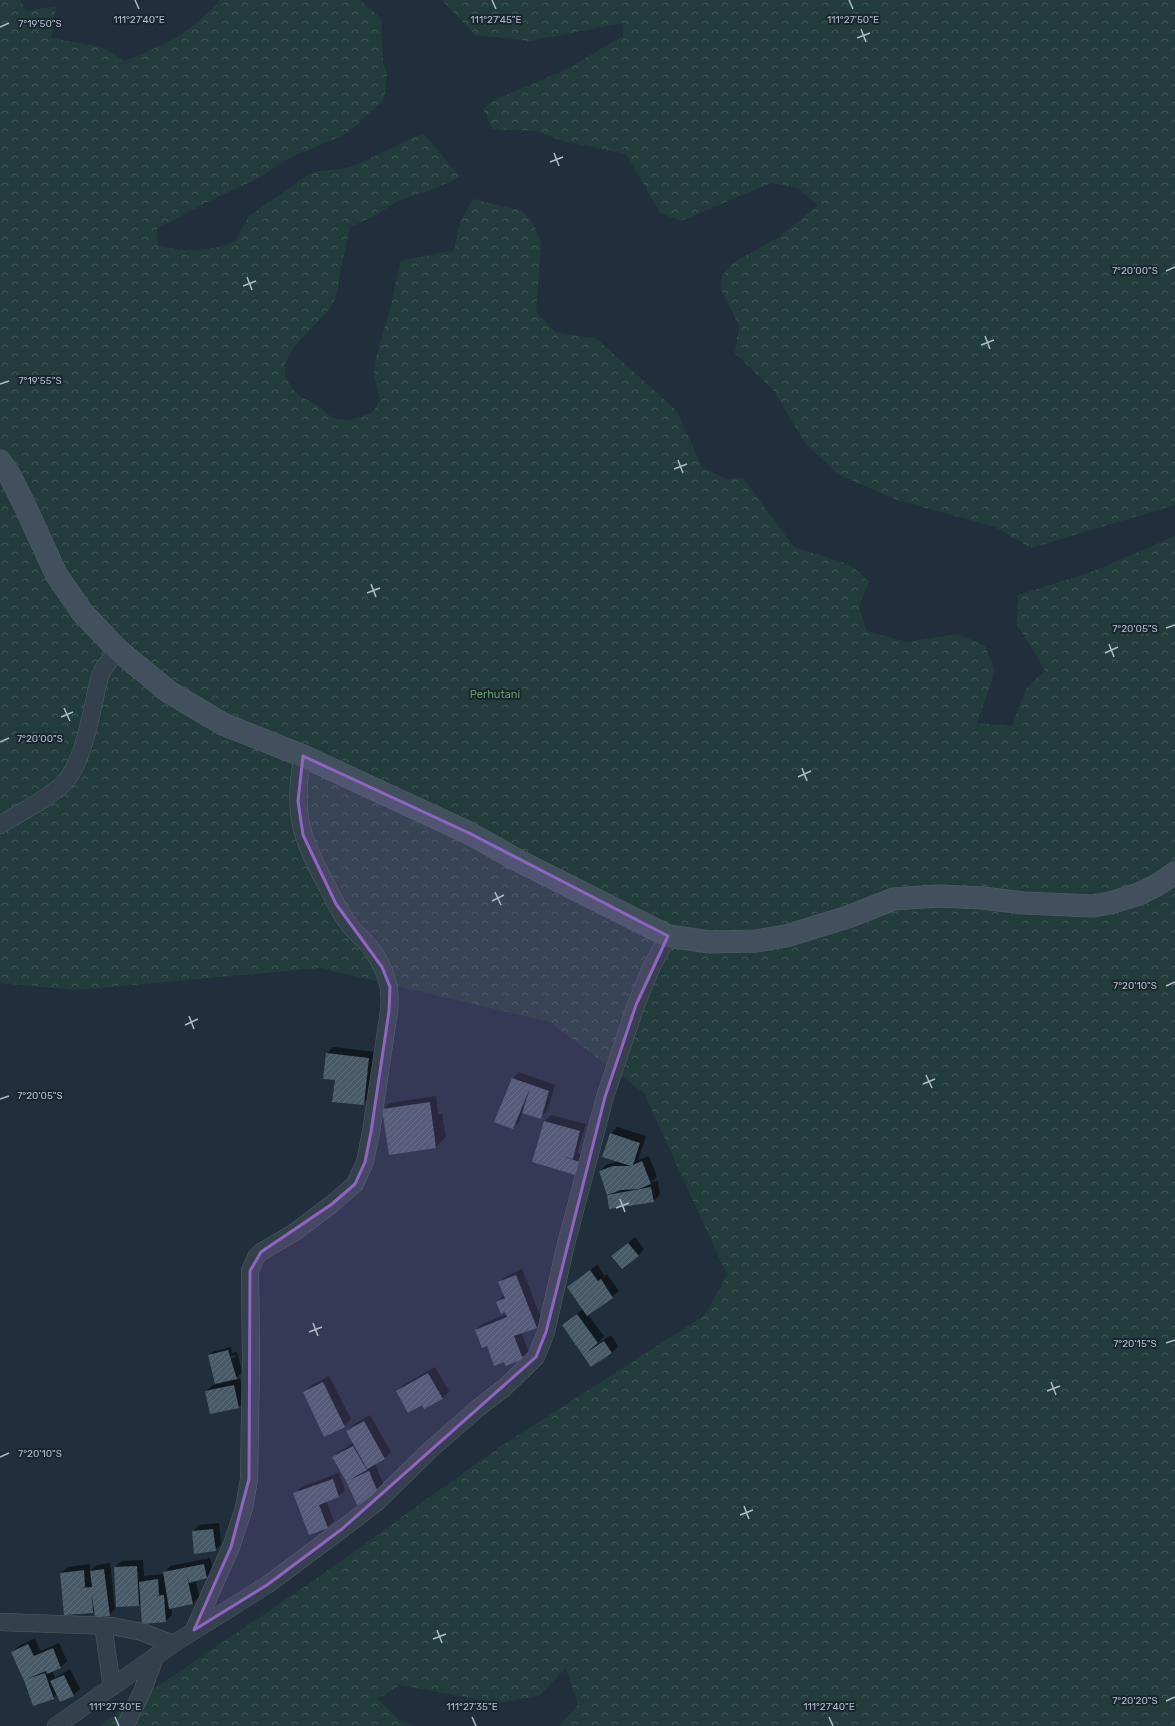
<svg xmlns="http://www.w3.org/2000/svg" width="1175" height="1726" font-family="Rubik,sans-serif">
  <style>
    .forest { fill: url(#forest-crowns) }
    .shadow { fill: #0007; fill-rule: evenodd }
    .building { fill: url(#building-hatch) }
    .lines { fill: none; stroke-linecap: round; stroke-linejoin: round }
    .street-casing { stroke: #525e68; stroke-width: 18 }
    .secondary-casing { stroke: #525e68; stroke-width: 23 }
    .street { stroke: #34404b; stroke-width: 17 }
    .secondary { stroke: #42505e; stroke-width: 22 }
    .marked { fill: #9065c2; fill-opacity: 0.2; stroke: #9065c2; stroke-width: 3; stroke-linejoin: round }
    .ticks { fill: none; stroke: #afbbc7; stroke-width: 1.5 }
    .labels { text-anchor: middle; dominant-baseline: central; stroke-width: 4; stroke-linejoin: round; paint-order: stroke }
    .park-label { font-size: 11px; fill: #65996a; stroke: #19252f }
    .ticks-label { font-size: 10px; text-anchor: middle; fill: #afbbc7; stroke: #19252f; stroke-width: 4; stroke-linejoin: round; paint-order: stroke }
  </style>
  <defs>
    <pattern id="forest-crowns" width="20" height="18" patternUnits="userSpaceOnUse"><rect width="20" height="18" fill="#223c3b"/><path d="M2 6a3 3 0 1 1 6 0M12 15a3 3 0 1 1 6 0" fill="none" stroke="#405656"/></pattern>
    <pattern id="building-hatch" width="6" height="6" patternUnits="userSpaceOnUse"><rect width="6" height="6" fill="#485967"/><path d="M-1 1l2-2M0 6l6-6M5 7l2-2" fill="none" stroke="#606f7b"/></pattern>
  </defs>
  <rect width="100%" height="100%" fill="#202f3b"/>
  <path class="forest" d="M0 0H20L26 11 56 6 51 38 101 47 125 61C164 45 192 33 220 0H360L381 18 383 62 387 75 386 88 383 101 352 129 342 136 291 157 255 180 217 197 157 229 158 245C182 253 213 251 236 241L241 229 249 216 312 172 346 168 358 164 423 133 460 177 434 189 397 201 375 216 350 227C347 242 343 257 340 272 338 283 339 290 334 301 322 326 274 351 287 380 293 392 300 397 311 402 326 408 326 419 345 420 352 420 365 416 371 413 375 411 377 404 380 401L374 374 375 361 392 302 400 261 454 250 460 222 473 199 522 211 531 220 537 231 541 245 536 312 555 332 597 339 676 410 702 467 726 479 743 478 794 547 848 564 860 573 869 582 859 607 867 631 907 642 958 634 985 646 995 671 977 723 1012 726 1026 689 1045 670 1017 625 1018 595 1094 571 1175 536V1726H559L578 1705 566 1668 539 1696 498 1703 400 1685 378 1699 398 1719 414 1726H99L313 1581 498 1448 705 1315 727 1275 644 1093 550 1022 320 968 76 990 0 983Z
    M442 0H1175V505L1031 548 995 527 897 500 837 474 805 443 774 391 735 353 739 326 721 289 722 276 731 264 779 237 818 205 797 188 771 183 681 221 660 213 626 154 563 141 536 131 493 129 483 109 494 100 565 70 623 36V23L530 41 475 35Z"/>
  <path class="shadow" d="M333 1047 375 1052 370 1097 363 1104 336 1079 327 1053Z
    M519 1072 555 1085 547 1111 541 1117 523 1112 519 1122 513 1128 495 1121 513 1078Z
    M436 1096 438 1114H442L446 1137 436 1147 389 1153 383 1109 390 1103Z
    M551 1115 586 1124 577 1153 585 1155 582 1168 575 1174 533 1162 544 1121Z
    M617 1127 646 1136 638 1160 649 1156 657 1177 651 1182 658 1181 660 1194 654 1201 610 1208 608 1194 600 1171 606 1165 618 1161 611 1134Z
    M635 1237 644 1249 638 1256H613Z
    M597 1265 605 1276 607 1274 619 1291 588 1315 604 1336 597 1344 611 1335 618 1346 612 1353 592 1366 563 1325 583 1309 568 1287Z
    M522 1269 542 1320 536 1327 521 1332 529 1352 522 1359 504 1360 488 1347 476 1330 482 1324 507 1314 497 1302 504 1295 499 1283 506 1276Z
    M231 1347 232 1353 237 1352 242 1372 234 1380 240 1379 245 1401 239 1407 211 1413 206 1391 213 1385 216 1384 209 1355 212 1352ZM236 1355V1357L217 1362V1360Z
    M435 1367 449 1391 443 1398 424 1407 423 1404 397 1391 403 1385Z
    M329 1376 351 1419 344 1426 304 1392 310 1386Z
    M370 1415 391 1452 385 1458 375 1464 385 1488 357 1504 347 1481 333 1457 340 1451 353 1443 347 1431 353 1425Z
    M339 1473 345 1490 339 1496 326 1501 334 1521 327 1527 294 1494 301 1487Z
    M219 1523 221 1544 215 1550 193 1532 199 1525Z
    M210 1558 213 1571 207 1577 196 1580 199 1597 193 1604 171 1607 172 1615 165 1621 141 1602 139 1605 115 1567 122 1561 143 1560 144 1576 164 1574 170 1566Z
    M110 1563 115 1609 109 1615 95 1610 93 1612 65 1614 61 1573 68 1567 90 1564V1571L97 1565Z
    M35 1638 40 1651 59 1643 67 1661 61 1667 52 1671 55 1678 70 1669 80 1689 73 1695 57 1694 53 1698 33 1705 12 1652 19 1646Z"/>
  <path class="building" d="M326 1053 369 1058 364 1105 332 1102 335 1080 323 1079Z
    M512 1078 549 1091 541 1119 522 1113 530 1088 513 1129 494 1122Z
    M430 1102 436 1148 389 1155 382 1109Z
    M544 1121 580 1131 573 1159 562 1156 580 1162 575 1175 532 1162Z
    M610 1133 640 1143 633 1165 642 1161 651 1184 639 1189 621 1190 607 1195 599 1171 613 1166H631L602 1157Z
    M651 1187 654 1202 609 1209 607 1195Z
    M628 1243 639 1256 622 1269 611 1256Z
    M590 1270 598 1281 601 1279 613 1298 587 1316 567 1287Z
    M516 1275 537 1328 514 1336 523 1359 506 1366 504 1362 494 1366 487 1346 482 1348 475 1330 507 1317 505 1312 501 1314 496 1302 505 1298 498 1282Z
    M577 1314 598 1343 587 1352 604 1341 612 1353 591 1367 562 1325Z
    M228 1350 237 1379 215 1384 208 1355Z
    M428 1373 443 1399 424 1409 422 1405 408 1413 396 1391Z
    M323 1382 345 1427 324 1437 303 1392Z
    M234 1385 239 1408 210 1414 205 1391Z
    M364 1421 385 1459 367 1469 346 1431Z
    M353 1446 367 1470 347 1481 369 1471 379 1495 357 1505 346 1481 332 1457Z
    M333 1479 339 1497 319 1505 328 1528 309 1535 293 1493Z
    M213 1529 216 1551 194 1554 192 1531Z
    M204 1564 207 1578 189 1583 187 1576 193 1604 169 1609 163 1572Z
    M137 1566 139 1606 116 1607 114 1567Z
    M104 1569 110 1616 95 1618 92 1595 93 1613 64 1615 60 1573 84 1570 85 1587 79 1588 92 1587 90 1571Z
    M158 1579 159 1595 152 1596 164 1595 166 1622 142 1624 139 1582Z
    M28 1644 34 1656 53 1648 61 1668 47 1674 46 1671 27 1679 45 1673 54 1699 33 1706 24 1681 11 1652Z
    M64 1675 74 1696 60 1702 50 1681Z"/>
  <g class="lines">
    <g class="street-casing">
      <path id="street" d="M0 825C21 812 46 800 64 783 85 761 92 706 100 676L105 666 118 650
        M0 1622 112 1626 142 1632 173 1644
        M103 1625 112 1687
        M194 1630 231 1547 244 1508 249 1479 251 1358 250 1271 256 1257 261 1252 295 1232 332 1204 355 1184 365 1162 371 1132 389 1011C392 986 385 966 369 946 363 939 356 933 350 926 340 914 333 898 326 884 300 837 292 810 303 756
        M56 1726 173 1644 267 1585 342 1529 376 1503 430 1450 478 1408 504 1388 536 1357 546 1332 566 1244 605 1097 636 1005 651 968 668 936
        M125 1726 142 1692 155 1657"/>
    </g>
    <g class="secondary-casing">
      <path id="secondary" d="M0 461 9 474 25 506 56 574 82 612 118 650 169 692 223 724 303 756 469 833 519 861 668 936 710 942 756 941 786 936 848 917 894 899 908 898 939 896 982 898 1024 903 1093 906 1110 903 1139 894 1157 885 1175 873"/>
    </g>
    <use href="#street" class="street"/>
    <use href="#secondary" class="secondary"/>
  </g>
  <path class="marked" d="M303 756 469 833 668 936 636 1005 605 1097 546 1332 536 1357 342 1529 267 1585 194 1630 231 1547 249 1479 250 1271 261 1252 332 1204 355 1184 365 1162 371 1132 389 1011 390 987 382 967 336 904 303 835 298 801Z"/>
  <path class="ticks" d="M135 0 139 9M492 0 496 9M849 0 853 9M0 27 9 23M861 29 866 42M857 38 870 33M554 153 559 166M550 162 563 157M1166 271 1175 267M247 277 252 290M243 286 256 281M985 336 990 349M981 345 994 340M0 384 9 381M678 460 683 473M674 469 687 464M371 584 376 597M367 593 380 588M1166 628 1175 625M1109 644 1114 657M1105 653 1118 647M64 708 70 721M61 717 73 712M0 742 9 738M802 768 807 781M798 777 811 771M495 892 501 905M492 901 504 895M1166 986 1175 982M189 1016 194 1029M185 1025 198 1019M926 1075 932 1088M923 1084 935 1079M0 1099 9 1096M620 1199 625 1212M616 1208 629 1203M313 1323 318 1336M309 1332 322 1327M1166 1343 1175 1340M1051 1382 1056 1395M1047 1391 1060 1386M0 1457 9 1453M744 1506 749 1519M740 1515 753 1510M437 1630 442 1643M433 1639 446 1634M1166 1701 1175 1697M115 1717 119 1726M472 1717 476 1726M829 1717 833 1726"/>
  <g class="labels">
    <g class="park-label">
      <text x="495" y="694">Perhutani</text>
    </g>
  </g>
  <g class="ticks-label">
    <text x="139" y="23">111°27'40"E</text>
    <text x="496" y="23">111°27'45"E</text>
    <text x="853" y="23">111°27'50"E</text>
    <text x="40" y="27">7°19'50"S</text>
    <text x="1135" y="274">7°20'00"S</text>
    <text x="40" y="384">7°19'55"S</text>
    <text x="1135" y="632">7°20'05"S</text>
    <text x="40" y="742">7°20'00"S</text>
    <text x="1135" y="989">7°20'10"S</text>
    <text x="40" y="1099">7°20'05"S</text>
    <text x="1135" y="1347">7°20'15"S</text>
    <text x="40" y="1457">7°20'10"S</text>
    <text x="1135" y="1704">7°20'20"S</text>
    <text x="115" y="1710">111°27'30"E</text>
    <text x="472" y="1710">111°27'35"E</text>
    <text x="829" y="1710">111°27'40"E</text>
  </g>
</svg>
